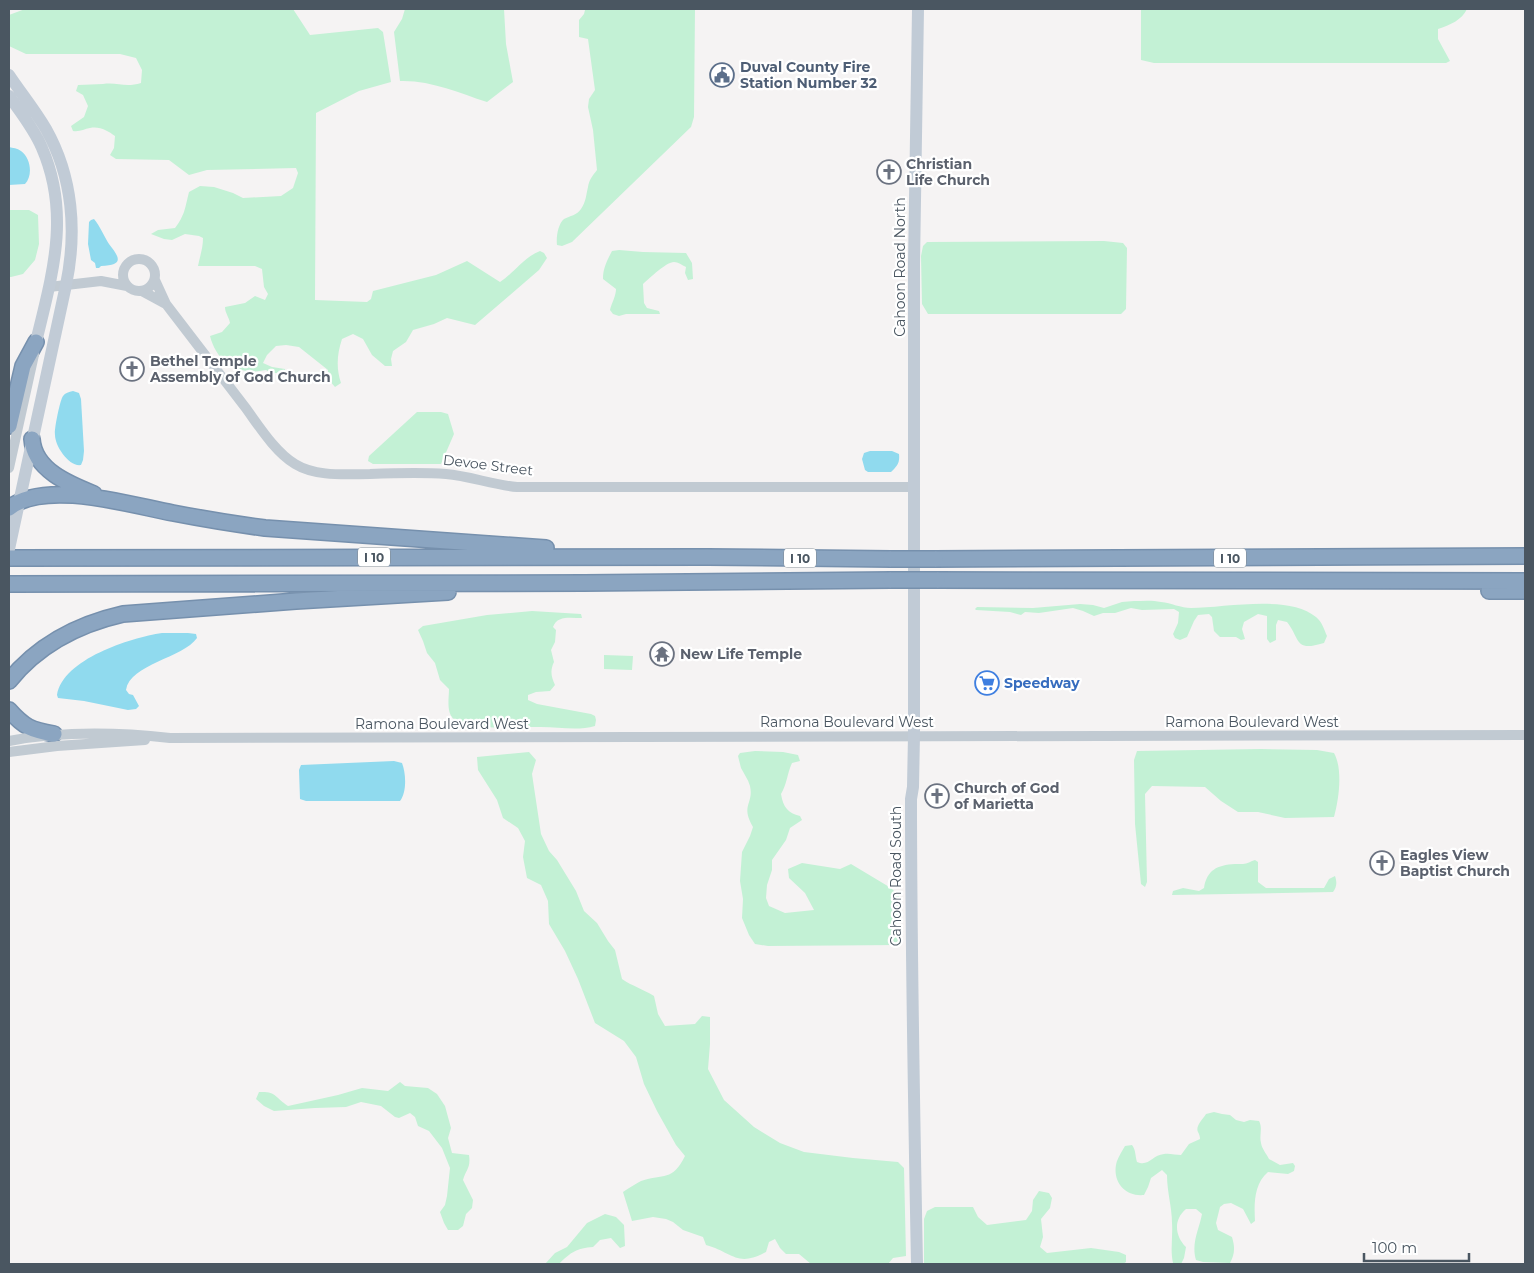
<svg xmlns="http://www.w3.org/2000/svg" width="1534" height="1273" font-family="Montserrat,sans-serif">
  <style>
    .green { fill: #c3f1d5 }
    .water { fill: #90daee }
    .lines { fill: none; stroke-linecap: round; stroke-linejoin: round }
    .motorway-casing { stroke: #7690ad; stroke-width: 18 }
    .tertiary { stroke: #c1cad2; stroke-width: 10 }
    .secondary { stroke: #c1cbd6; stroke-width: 12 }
    .motorway { stroke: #8ba5c1; stroke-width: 15 }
    .motorway-bridge-casing { stroke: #7690ad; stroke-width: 18; stroke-linecap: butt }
    .motorway-bridge { stroke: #8ba5c1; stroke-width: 15 }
    .labels { text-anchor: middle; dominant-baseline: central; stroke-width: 4.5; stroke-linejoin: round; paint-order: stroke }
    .shield { fill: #fff; stroke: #808990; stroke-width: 1 }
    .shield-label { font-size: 12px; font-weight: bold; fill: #4a5661 }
    .service-label { font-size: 14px; font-weight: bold; fill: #4e5e75; stroke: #fff; text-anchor: start }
    .worship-label { font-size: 14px; font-weight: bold; fill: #5b616d; stroke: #fff; text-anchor: start }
    .street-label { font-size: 14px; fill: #4a5661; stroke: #fff }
    .shop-label { font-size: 14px; font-weight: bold; fill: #366cbe; stroke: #fff; text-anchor: start }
  </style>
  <rect width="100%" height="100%" fill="#f5f3f3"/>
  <path class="green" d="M25 9H293L310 35 378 28 383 32 391 82 359 91 316 113 315 300 367 302 371 299 373 291 436 275 467 261 500 282C514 273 524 257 540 251L544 253 547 258 539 270 475 325 447 318 434 324 413 330 406 342 393 351 391 359 392 366H385L372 355 363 339 353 334 342 339C337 354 336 368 341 383L335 387 328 379V370L299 347 286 345 276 346 267 355 263 363 272 367 285 369V373H271L266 370C238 376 217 363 210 336L222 332 230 323C229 317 225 313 225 307L245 303 255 296 265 300 268 294 264 287 262 269 255 266H198C200 256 203 248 203 238L199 236 185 234 172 240 164 239 151 234 158 230 175 228C185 215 185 208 189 192L200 186 214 187 233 193 243 198 281 196 293 188 298 173 296 168 207 170 189 175 169 160 116 159 110 155 114 148 115 136C108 131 100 126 90 128 84 129 80 132 73 131L71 126 84 117 88 106 83 95 76 91 78 85C87 85 95 84 103 84 118 82 125 88 141 83L142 70 136 58 120 54H26L9 46V15Z
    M405 9H504L506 44 513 82 487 102C459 93 431 80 400 81L394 32 402 19Z
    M583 9H695L694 117 691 127 572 242 562 246 557 245C556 237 558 224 564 219 570 216 577 215 581 209 586 202 586 195 588 187 589 180 593 175 597 170L593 130 588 107 589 99 595 90 588 39 579 37V20L584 14 585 10Z
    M1141 9H1467C1462 20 1450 25 1438 29V39L1450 61 1446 63H1154L1141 60Z
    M9 210H29L38 215 39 244 35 260 23 274 11 277H9Z
    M1104 241 1123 243 1127 248 1126 309 1121 314H928L922 304 921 256 923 246 927 242Z
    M619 250 643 252 686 253 692 263 693 279 688 280 685 273 686 267C682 265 678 262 674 262 666 262 650 278 643 284L644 303 647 308 659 311 660 314H626L619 316 613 314 610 310C612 302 616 296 616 289L603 279C603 268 607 261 612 251Z
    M417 412H441L448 414 454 434 441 464H373L368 461 369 456Z
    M1134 601C1143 601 1152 600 1161 602 1171 603 1181 608 1191 608 1224 608 1289 594 1316 617 1322 622 1324 629 1327 636L1324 643C1294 652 1301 640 1287 622L1278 620 1276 625V640L1270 643 1267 639V616L1258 614 1244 622 1242 629 1245 639 1241 640 1236 637H1220L1214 631 1212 617 1209 614 1198 615 1194 621 1187 637 1180 640 1175 638 1173 634 1178 623 1179 612 1174 609 1142 610 1131 608 1115 613H1103L1094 616 1083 611 1073 608 1039 613 1025 612 1021 615 1010 612 976 610 975 609 977 607 1033 608 1080 604 1093 605 1104 608 1122 602Z
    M532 611 581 614 582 618C571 618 557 615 553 627L556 630 555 642 551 650 554 662C550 670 551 677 555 685L550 691 536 692 528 695V700L537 704 591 714 595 716 596 720 595 726C578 731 559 727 541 727 521 726 470 732 454 719 446 713 449 698 449 689L440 680 435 663 427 653 423 641 418 630 423 626 487 615Z
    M604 655 633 656 632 670 604 669Z
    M1261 749 1317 750 1334 753C1343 769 1339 799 1334 817L1285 818 1258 812H1238L1221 801 1205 787 1152 786 1145 794 1147 882 1145 887 1141 884 1135 824 1134 760 1137 751Z
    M755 751 783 752 798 755 800 761 792 763C787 774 787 784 781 794 783 807 788 813 800 816L802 820 790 828 786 840 772 860V870L767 885 766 898 769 906 785 913 814 910 805 893 789 878 788 869 802 863 840 869 851 864 891 888 899 896 896 931 900 945 768 946 755 944 749 935 742 918 743 899 740 881 742 852 750 836 753 827C740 805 754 804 750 786 748 779 744 774 741 768 740 764 739 760 738 756L740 753Z
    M529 752 536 760 532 774 541 834 549 851 557 860 576 891 584 911 597 923 608 941 615 950 622 979C632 986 643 989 654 996L658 1014 665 1026 695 1024 702 1016 710 1017V1044L708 1069 724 1100 754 1127 780 1143 804 1152 853 1158 898 1162 904 1168 906 1256 893 1258 888 1264H811L799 1254H786L780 1248 775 1239 769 1242 766 1252C737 1268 732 1252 706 1245L703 1237 683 1230 673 1222 666 1219 653 1217 632 1221 623 1192C629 1188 635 1184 641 1181 664 1173 672 1182 685 1156L676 1145 657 1111 644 1084 636 1057 624 1041 595 1023 578 979 565 951 549 924 548 901 541 885 527 878 523 857 525 841 518 828 503 818 497 800 478 770 477 757Z
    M1255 860 1258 862V882L1266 888H1324L1329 879 1335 876C1337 882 1337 887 1333 892L1172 895 1173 891 1183 888 1199 891 1204 888C1207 870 1217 865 1235 864 1238 864 1241 864 1243 864 1247 864 1251 861 1255 860Z
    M400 1082 405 1086 428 1088 437 1094 445 1106 451 1128 448 1138 452 1153 469 1155C471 1168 466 1169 463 1180L473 1200 472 1208 466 1214 463 1226 458 1230H448L444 1223 440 1212 445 1205 447 1196 450 1168 442 1148 429 1131 418 1126 415 1117 410 1113 399 1118 395 1117 381 1106 361 1102 346 1107 315 1108 274 1111 264 1106 256 1099 259 1092C276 1091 275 1097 288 1106L338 1095 362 1088 388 1091Z
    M1214 1112 1222 1114 1230 1115 1236 1120 1244 1122 1250 1120 1259 1121C1263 1128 1259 1135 1261 1143 1262 1149 1266 1153 1269 1159L1280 1165 1293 1163 1295 1166 1294 1171 1288 1174 1268 1172C1254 1184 1254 1203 1255 1221L1251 1224 1243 1209 1231 1203 1224 1204 1220 1207 1216 1223 1218 1230 1232 1237C1235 1247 1235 1254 1230 1263L1203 1262 1196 1260C1191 1243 1199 1230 1202 1214L1196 1209H1186C1173 1220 1175 1236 1186 1247L1184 1258 1181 1264 1173 1263C1170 1250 1173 1237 1172 1223 1172 1207 1167 1192 1167 1175L1162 1170 1151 1178 1148 1187 1144 1195C1124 1197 1111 1180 1117 1161 1119 1156 1122 1151 1125 1146L1132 1145C1136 1150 1135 1156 1137 1162 1149 1167 1152 1155 1164 1154 1169 1153 1176 1155 1181 1155L1189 1144 1200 1139C1200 1136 1199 1134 1198 1132 1195 1126 1203 1119 1206 1114Z
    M1039 1191 1049 1193 1052 1198 1050 1208 1041 1219 1043 1237 1040 1247 1047 1253 1091 1248 1119 1252 1126 1255V1262L1123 1264H924V1219L927 1211 935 1207H973L978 1217 987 1225 1026 1220 1032 1211 1033 1200Z
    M605 1214 616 1217 624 1225 625 1246 620 1248 611 1238 600 1240 593 1247C577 1248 571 1252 559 1264H545L555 1253 567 1247 587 1223Z"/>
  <path class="water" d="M9 147C13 148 17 148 21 151 31 158 33 176 25 184L9 185Z
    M94 219C100 226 104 236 109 244 120 258 124 265 101 266L99 268H96L95 263 91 260 88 244 89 222 91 220Z
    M73 391 79 393 81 399 84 451 83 460 81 465C69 467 55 446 55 435 54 430 60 400 63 396 65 393 69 392 73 391Z
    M870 451H892L899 454C900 463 897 466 891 472H868L865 470 862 459 864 453Z
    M162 633H188L196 634 197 638C183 658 130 664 126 690L129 694 133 695 139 706 136 709 128 710 84 701 58 698 57 695C63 659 130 638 162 633Z
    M394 761 402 763C406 773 407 792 400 801H306L300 799 299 770 301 765Z"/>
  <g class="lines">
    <g class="motorway-casing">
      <path id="motorway" d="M9 426 23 366 36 342
        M32 439C34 470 69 484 94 494
        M9 508C46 479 130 505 173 513 204 519 234 524 265 528L546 548
        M9 558 708 557 891 559
        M935 559 1525 556
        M937 580 1525 581
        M9 584 584 583 891 580
        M1489 591H1525
        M9 681C38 645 79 624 123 614L296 601 448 592
        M9 710C24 727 31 730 54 734"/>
    </g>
    <path class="tertiary" d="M123 275a16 16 0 1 1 32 0a16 16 0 1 1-32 0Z
      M155 280 166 304C193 339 219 373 245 407 259 426 275 452 295 464 316 477 346 474 370 474 395 473 421 472 446 474 470 476 493 485 517 487H914
      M49 287 101 281 127 286
      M142 291 166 304
      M9 468 34 355
      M9 741C62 731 116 732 170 738L1525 735
      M9 752 57 746 145 740"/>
    <path class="secondary" d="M9 75C21 93 35 110 46 129 73 177 77 232 66 285L9 549
      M9 96C21 113 34 129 42 148 71 215 52 275 36 342
      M917 1264C914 1109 911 954 911 799L913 787 914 735V264L918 9"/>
    <use href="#motorway" class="motorway"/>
    <g class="motorway-bridge-casing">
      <path id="motorway-bridge" d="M891 559H935
        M891 580H937"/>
    </g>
    <use href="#motorway-bridge" class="motorway-bridge"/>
  </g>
  <defs>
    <g id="civic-ring" transform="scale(1.25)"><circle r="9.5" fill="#fff" stroke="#5c6f8a" stroke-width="1.5"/><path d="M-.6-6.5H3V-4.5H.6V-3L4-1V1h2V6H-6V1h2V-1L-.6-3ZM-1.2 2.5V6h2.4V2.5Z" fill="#5c6f8a"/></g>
    <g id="church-ring" transform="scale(1.25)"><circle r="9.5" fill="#fff" stroke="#6b7280" stroke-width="1.5"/><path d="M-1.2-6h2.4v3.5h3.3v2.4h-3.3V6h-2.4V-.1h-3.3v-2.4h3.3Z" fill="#6b7280"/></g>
    <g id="temple-ring" transform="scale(1.25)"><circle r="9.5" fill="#fff" stroke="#6b7280" stroke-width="1.5"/><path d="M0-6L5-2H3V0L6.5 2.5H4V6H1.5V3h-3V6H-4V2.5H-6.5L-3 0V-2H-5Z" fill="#6b7280"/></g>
    <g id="supermarket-ring" transform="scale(1.25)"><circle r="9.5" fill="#fff" stroke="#3f7fe0" stroke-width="1.5"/><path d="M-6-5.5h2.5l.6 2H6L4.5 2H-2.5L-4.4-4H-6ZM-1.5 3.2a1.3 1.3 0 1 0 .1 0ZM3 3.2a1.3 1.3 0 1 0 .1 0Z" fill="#3f7fe0"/></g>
  </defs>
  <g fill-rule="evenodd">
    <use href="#civic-ring" x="722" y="75"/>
    <use href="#church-ring" x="889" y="172"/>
    <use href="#church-ring" x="132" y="369"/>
    <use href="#temple-ring" x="662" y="654"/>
    <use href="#supermarket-ring" x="987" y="683"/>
    <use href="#church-ring" x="937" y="796"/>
    <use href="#church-ring" x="1382" y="863"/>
  </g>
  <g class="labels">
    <g class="shield">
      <rect x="358" y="547.5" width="32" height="19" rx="4"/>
      <rect x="784" y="548.5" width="32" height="19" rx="4"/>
      <rect x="1214" y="548.5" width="32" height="19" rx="4"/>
    </g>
    <g class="shield-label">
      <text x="374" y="557">I 10</text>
      <text x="800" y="558">I 10</text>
      <text x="1230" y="558">I 10</text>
    </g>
    <g class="service-label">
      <text x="740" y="67">Duval County Fire<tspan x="740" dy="16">Station Number 32</tspan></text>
    </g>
    <g class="worship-label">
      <text x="906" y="164">Christian<tspan x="906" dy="16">Life Church</tspan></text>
      <text x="150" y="361">Bethel Temple<tspan x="150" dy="16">Assembly of God Church</tspan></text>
      <text x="680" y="654">New Life Temple</text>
      <text x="954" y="788">Church of God<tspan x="954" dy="16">of Marietta</tspan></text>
      <text x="1400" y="855">Eagles View<tspan x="1400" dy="16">Baptist Church</tspan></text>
    </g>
    <g class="street-label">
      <text transform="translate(900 267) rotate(-90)">Cahoon Road North</text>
      <text transform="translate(488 465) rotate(7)">Devoe Street</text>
      <text x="847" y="722">Ramona Boulevard West</text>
      <text x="1252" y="722">Ramona Boulevard West</text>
      <text x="442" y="724">Ramona Boulevard West</text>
      <text transform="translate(896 876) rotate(-90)">Cahoon Road South</text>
    </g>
    <g class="shop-label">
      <text x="1004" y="683">Speedway</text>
    </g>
  </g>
  <rect width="1534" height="1273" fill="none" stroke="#4a5661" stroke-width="20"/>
  <path d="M1364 1253v8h105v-8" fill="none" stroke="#4a5661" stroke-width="2.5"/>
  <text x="1372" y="1253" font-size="15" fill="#4a5661" stroke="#ffffff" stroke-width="4" paint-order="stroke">100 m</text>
</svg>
